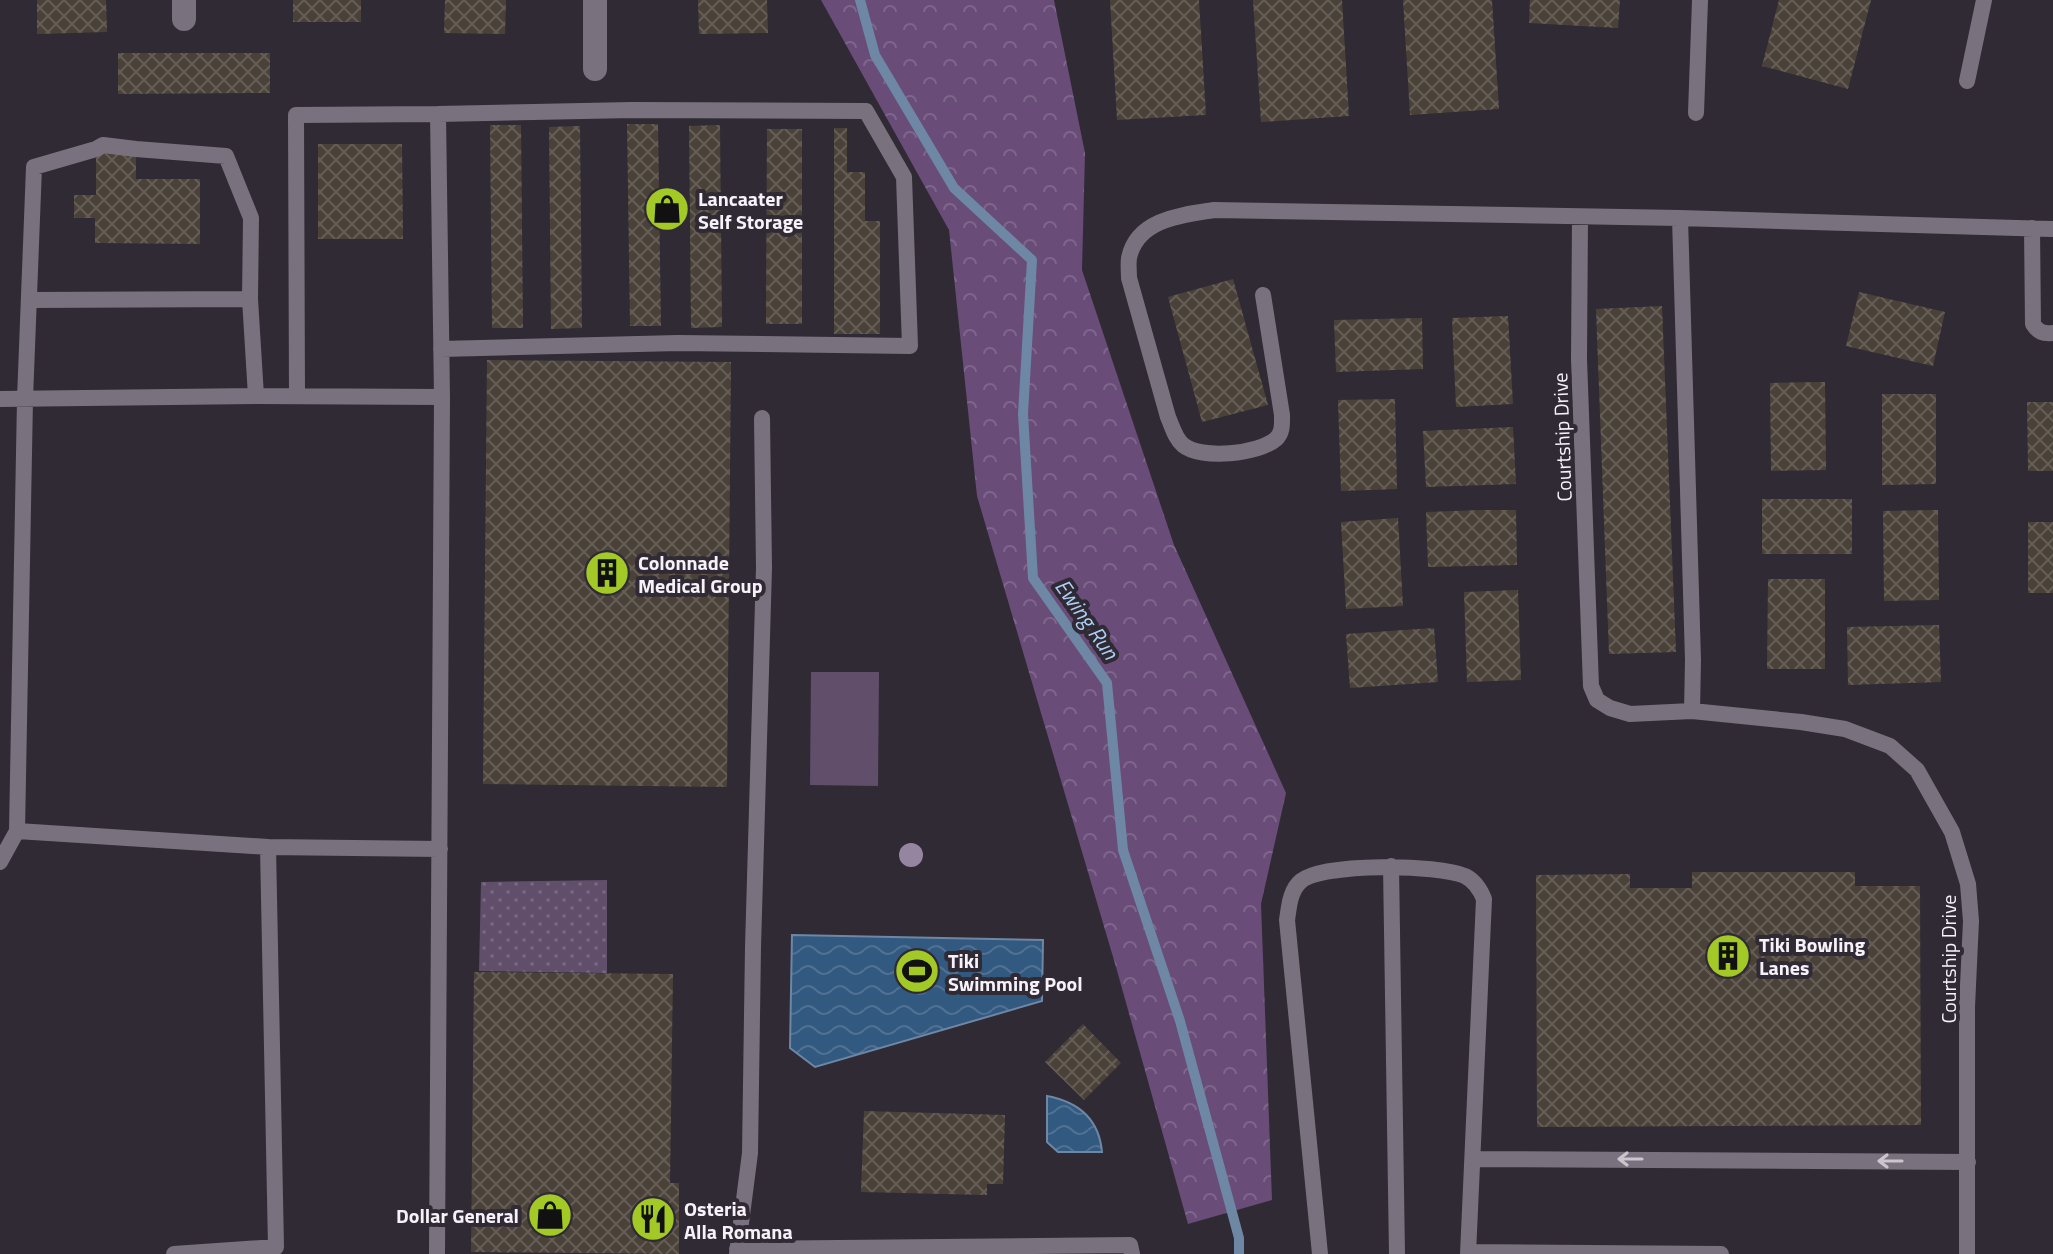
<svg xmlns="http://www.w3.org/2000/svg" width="2053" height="1254" font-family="'Titillium Web',sans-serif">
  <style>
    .green { fill: #604e6b }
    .forest { fill: url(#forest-crowns) }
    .park { fill: url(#park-dots) }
    .water { fill: url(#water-waves); stroke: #6d87a4; stroke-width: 2 }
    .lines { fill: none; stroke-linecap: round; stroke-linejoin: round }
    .stream { stroke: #6d87a4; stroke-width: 10 }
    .building { fill: url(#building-cross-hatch) }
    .lane { stroke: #79727e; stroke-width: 16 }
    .street { stroke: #79727e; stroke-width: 24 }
    .tree { fill: #9685a1 }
    .oneway { stroke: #cbc5ce }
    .labels { text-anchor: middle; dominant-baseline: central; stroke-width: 8; stroke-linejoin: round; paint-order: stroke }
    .poi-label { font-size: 20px; font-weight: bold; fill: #f7f2f9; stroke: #302a34; text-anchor: start }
    .street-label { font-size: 20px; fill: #f7f2f9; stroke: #302a34 }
    .water-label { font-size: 22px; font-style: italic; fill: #acd0f5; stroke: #302a34 }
  </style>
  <defs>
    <pattern id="forest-crowns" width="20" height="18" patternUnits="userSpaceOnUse" patternTransform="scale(2)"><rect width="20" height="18" fill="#694c78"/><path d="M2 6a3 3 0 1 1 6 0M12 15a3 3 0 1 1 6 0" fill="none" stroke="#7f668c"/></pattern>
    <pattern id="park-dots" width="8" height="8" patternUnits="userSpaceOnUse" patternTransform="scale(2)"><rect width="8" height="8" fill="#604e6b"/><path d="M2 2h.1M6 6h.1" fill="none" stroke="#786881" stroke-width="1.8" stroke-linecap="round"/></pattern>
    <pattern id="water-waves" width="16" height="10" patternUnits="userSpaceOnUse" patternTransform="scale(2)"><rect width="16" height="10" fill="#325980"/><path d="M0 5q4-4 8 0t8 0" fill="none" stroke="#507193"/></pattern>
    <pattern id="building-cross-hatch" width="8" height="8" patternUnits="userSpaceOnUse" patternTransform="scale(2)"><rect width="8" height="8" fill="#4a4238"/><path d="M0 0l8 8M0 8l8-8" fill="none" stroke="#655e56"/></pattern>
  </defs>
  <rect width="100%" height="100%" fill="#302a34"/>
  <path class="green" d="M811 672H879L878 786 810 785Z"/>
  <path class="forest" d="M821 0H1054L1085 153 1082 270 1174 545 1286 793 1261 904 1272 1200 1188 1224 1116 967 977 496 949 230Z"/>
  <path class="park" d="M607 880V973L479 971 481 882Z"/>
  <path class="water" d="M792 935 1043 940 1042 1001 815 1067 790 1048Z
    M1047 1096C1079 1102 1099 1119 1102 1152H1058L1047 1142Z"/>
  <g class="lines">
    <path class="stream" d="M860 0 875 55 954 188 1032 260 1023 414 1033 578 1107 683 1123 850 1180 1021 1239 1238V1254"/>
  </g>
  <path class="building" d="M37 0H106L107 32 37 34Z
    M293 0H361V22H293Z
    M445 0H506L505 34 444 33Z
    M698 0H767L768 33 699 34Z
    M1110 0H1199L1206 115 1117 120Z
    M1253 0H1342L1349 116 1261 122Z
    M1403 0H1492L1499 109 1410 115Z
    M1530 0H1620L1618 28 1529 23Z
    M1779 0H1871L1848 89 1762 66Z
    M118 53H270V93L118 94Z
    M627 124H658L661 326H630Z
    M490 125H521L523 328H492Z
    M720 125 722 327 691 328 689 126Z
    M580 126 582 328 551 329 549 127Z
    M834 128H847V172H865V221H880V334H834Z
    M767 129H802V324H766Z
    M318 144H402L403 239H318Z
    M96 149H136V179H200V244L95 243V218H74V195H96Z
    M1233 279 1268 405 1202 422 1168 297Z
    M1859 292 1945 312 1933 366 1846 346Z
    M1662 306 1676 652 1609 654 1596 309Z
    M1508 316 1513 404 1456 407 1452 318Z
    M1422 318 1423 369 1336 372 1334 320Z
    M487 360 731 362 727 787 483 784Z
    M1825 382 1826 470 1771 471 1770 383Z
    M1882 394H1936V484L1882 485Z
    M1395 399 1397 489 1341 491 1338 400Z
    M2027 402H2053V471H2028Z
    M1513 427 1516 484 1426 487 1423 431Z
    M1762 499H1852V554H1762Z
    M1482 510H1516L1517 565 1428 567 1426 512Z
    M1938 510 1939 600 1884 601 1883 511Z
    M1398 518 1403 606 1346 609 1341 522Z
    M2028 522H2053V593H2028Z
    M1768 579H1825V669H1767Z
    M1518 590 1521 680 1467 682 1464 592Z
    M1939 625 1941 682 1848 685 1847 627Z
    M1434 628 1438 682 1350 688 1346 634Z
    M1692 872H1855V886H1920L1921 1125 1537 1127 1536 875 1630 874V888H1692Z
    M474 972 673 974 670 1183H679V1254L471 1252Z
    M1083 1024 1121 1063 1084 1100 1045 1062Z
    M864 1111 1005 1115 1003 1184H987V1195L861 1192Z"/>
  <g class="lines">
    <path class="lane" d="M1967 81 1984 0
      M1696 113 1700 0
      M438 114 632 110 866 111 904 177 910 346 678 343 441 349
      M1580 218 1579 359 1591 686 1597 700 1610 708 1630 714 1692 711 1801 722 1845 729 1890 746 1917 770 1952 832 1968 884 1971 921 1967 1007V1254
      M1680 218 1693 660 1692 711
      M2032 228 2033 324C2038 332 2043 334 2053 333
      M1263 295 1282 415C1282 424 1283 432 1276 439 1259 454 1201 460 1183 445 1175 438 1172 426 1168 417L1129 278C1129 272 1128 264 1129 258 1137 219 1182 215 1214 210L1680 218 2053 229
      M29 300 250 299
      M297 396 296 115 438 114 442 397
      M0 399 256 396 442 397 437 1254
      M268 847 440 849
      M0 862 17 831
      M1391 866 1397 1254
      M1473 1159 1968 1162
      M737 1249 1130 1245 1132 1254
      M1469 1252 1721 1254
      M174 1254 276 1247 268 847 17 831 25 399 34 167 96 149 103 145 136 149 226 156 251 218 250 299 256 396
      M737 1254 750 1153 753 947 764 568 762 418
      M1320 1254 1287 920C1289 907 1290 890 1301 881 1323 863 1438 864 1465 876 1475 881 1480 889 1484 899L1468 1254"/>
    <path class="street" d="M184 0V19
      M595 0V69"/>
  </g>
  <circle class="tree" cx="911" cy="855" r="12"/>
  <defs><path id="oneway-shaft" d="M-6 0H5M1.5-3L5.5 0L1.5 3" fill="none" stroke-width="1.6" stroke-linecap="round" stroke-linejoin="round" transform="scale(2)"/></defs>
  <g class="oneway">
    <use href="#oneway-shaft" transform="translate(1630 1159) rotate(-180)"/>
    <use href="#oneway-shaft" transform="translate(1890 1161) rotate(-180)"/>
  </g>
  <defs>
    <g id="shop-disc" transform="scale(2.3)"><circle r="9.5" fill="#a3c927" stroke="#302a34"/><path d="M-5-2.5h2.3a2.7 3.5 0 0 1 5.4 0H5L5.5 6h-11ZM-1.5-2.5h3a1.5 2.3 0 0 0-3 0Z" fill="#111"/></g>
    <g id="building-disc" transform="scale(2.3)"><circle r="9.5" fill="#a3c927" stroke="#302a34"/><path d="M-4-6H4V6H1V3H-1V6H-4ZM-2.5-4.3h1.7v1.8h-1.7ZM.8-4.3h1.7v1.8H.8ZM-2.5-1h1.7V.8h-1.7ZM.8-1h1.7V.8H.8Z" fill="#111"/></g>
    <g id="stadium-disc" transform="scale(2.3)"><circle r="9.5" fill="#a3c927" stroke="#302a34"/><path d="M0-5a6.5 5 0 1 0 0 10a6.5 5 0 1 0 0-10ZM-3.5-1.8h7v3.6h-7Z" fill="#111"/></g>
    <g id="restaurant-disc" transform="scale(2.3)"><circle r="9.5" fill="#a3c927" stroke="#302a34"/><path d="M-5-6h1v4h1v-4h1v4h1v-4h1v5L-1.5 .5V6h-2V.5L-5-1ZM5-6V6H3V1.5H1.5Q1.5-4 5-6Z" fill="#111"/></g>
  </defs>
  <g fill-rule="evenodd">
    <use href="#shop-disc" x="667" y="209"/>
    <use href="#building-disc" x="607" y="573"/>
    <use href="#building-disc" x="1728" y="956"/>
    <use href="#stadium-disc" x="917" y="971"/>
    <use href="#shop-disc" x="550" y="1215"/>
    <use href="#restaurant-disc" x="653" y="1219"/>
  </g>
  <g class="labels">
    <g class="poi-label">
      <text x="698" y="198">Lancaater<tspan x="698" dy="23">Self Storage</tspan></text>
      <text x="638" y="562">Colonnade<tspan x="638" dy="23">Medical Group</tspan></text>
      <text x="1759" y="944">Tiki Bowling<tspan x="1759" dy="23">Lanes</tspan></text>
      <text x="948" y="960">Tiki<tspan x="948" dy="23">Swimming Pool</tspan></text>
      <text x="684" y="1208">Osteria<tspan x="684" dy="23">Alla Romana</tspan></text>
      <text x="519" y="1215" text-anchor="end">Dollar General</text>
    </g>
    <g class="street-label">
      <text transform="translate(1562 437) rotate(-92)">Courtship Drive</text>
      <text transform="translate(1948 959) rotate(-90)">Courtship Drive</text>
    </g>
    <g class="water-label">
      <text transform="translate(1087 619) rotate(55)">Ewing Run</text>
    </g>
  </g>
</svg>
